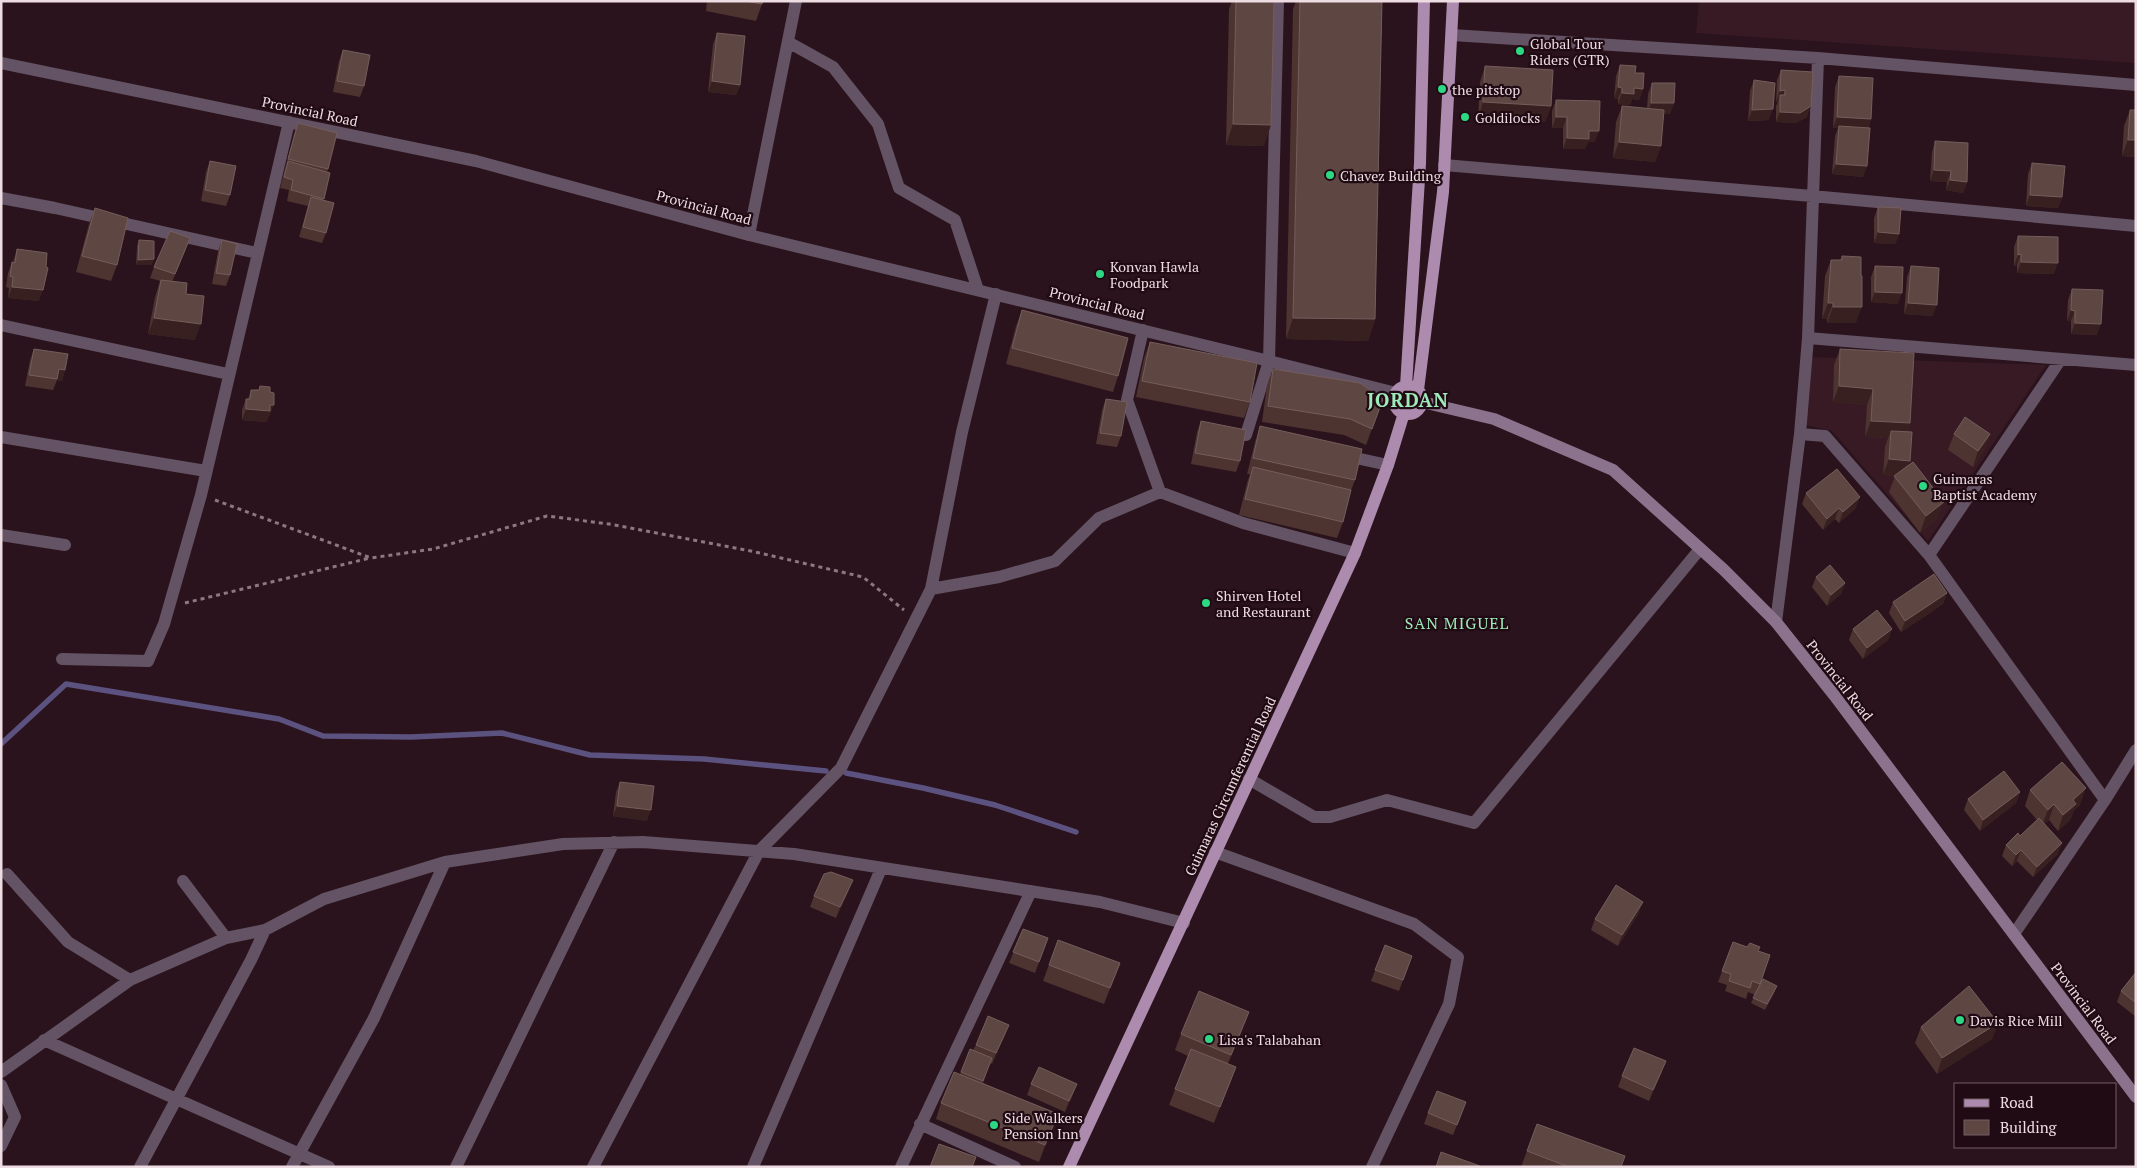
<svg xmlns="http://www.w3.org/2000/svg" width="2137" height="1168" font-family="'PT Serif',serif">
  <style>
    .built { fill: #381a25 }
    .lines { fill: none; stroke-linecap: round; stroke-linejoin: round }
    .stream { stroke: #5c5280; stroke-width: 5.5 }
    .path { stroke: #8c787f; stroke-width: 3; stroke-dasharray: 4 4; stroke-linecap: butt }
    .minor { stroke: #635364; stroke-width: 12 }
    .tertiary { stroke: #635364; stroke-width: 12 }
    .secondary { stroke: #8c738d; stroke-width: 12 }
    .primary { stroke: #ac8bae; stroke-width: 12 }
    .wall { fill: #4d3430 }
    .shaded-wall { fill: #381f20 }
    .building { fill: #5e4643; stroke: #755d5c }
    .poi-dot { fill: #2cd884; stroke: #200a13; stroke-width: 2 }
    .labels { text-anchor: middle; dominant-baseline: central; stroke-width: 4.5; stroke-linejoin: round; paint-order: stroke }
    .poi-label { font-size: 14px; fill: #eddce1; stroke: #200a13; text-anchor: start }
    .street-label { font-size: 14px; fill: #eddce1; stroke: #200a13 }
    .quarter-label { font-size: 16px; letter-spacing: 1px; fill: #9feaba; stroke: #200a13 }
    .district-label { font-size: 19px; font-weight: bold; letter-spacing: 1px; fill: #9feaba; stroke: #200a13 }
  </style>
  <rect width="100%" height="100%" fill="#2a131c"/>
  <path class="built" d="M1699 1H2136V63L1696 33Z
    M1809 357 2046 365 1928 541 1832 431 1806 425Z"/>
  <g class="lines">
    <path class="stream" d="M1 744 66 684 279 719 323 736 411 737 502 733 590 755 704 759 826 771
      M846 773 923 788 995 805 1076 832"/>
    <path class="path" d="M215 500 371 558 433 549 547 516 609 524 751 551 863 577 904 610
      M185 603 370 558"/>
    <path class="minor" d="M1452 35 1818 58 2136 85
      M788 42 833 67 878 124 899 188 955 220 978 290
      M1444 165 1812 196 2136 226
      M1 198 55 208 257 253
      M749 235 796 1
      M1 325 228 374
      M1143 330 1127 400 1160 492
      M1808 338 2136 365
      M1800 434 1825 436 1929 555 2105 800
      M1246 435 1269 361 1278 1
      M1 437 206 471
      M1342 455 1388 465
      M1 535 65 545
      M1929 555 2061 359
      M931 589 999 577 1055 561 1099 518 1160 492 1243 523 1355 553
      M1776 622 1800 434 1808 338 1818 58
      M62 659 148 661 164 624 201 495 289 122
      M1249 779 1314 817H1330L1387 800 1474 823 1700 549
      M1215 852 1414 924 1458 957 1449 1004 1372 1167
      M7 874 68 942 130 980
      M183 881 226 938
      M2014 934 2105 800 2136 750
      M44 1040 329 1167
      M1 1072 130 980 226 938 265 930 324 899 445 862 563 844 643 842 794 854 1100 902 1184 923
      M1 1085 15 1117 1 1146
      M920 1124 1015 1167
      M140 1167 251 960 265 930
      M292 1167 374 1018 445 862
      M456 1167 614 842
      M593 1167 759 851 841 768 931 589 962 432 996 294
      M753 1167 881 869
      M901 1167 1031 891"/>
    <path class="tertiary" d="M1 63 476 161 749 235 1269 361 1396 393"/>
    <path class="secondary" d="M1422 402 1494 419 1613 470 1724 570 1776 622 1834 695 2136 1097"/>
    <path class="primary" d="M1406 386 1420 163 1424 1
      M1394 400a14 14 0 1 1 28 0a14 14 0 1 1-28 0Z
      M1418 390 1443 192 1453 1
      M1069 1167 1355 553 1388 465 1404 413"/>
  </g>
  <path class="wall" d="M707 1H763L756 21 706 11Z
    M1232 1H1274L1264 146 1226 145 1229 9Z
    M1296 1H1382L1375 319 1368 341 1286 339 1293 9Z
    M717 33 740 85 736 95 708 92 713 44Z
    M343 50 364 86 360 97 333 92 339 61Z
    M1620 65 1635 73 1643 89 1639 100 1632 99 1630 105 1618 104V99L1614 98 1616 76Z
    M1485 66 1551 106 1545 122 1478 119 1480 82Z
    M1781 70 1807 117 1796 123 1776 122V106L1778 102H1776L1777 80Z
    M1839 76 1871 119 1868 128 1867 166 1863 177 1832 174 1835 136 1838 128H1833L1835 87Z
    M1754 80 1769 120 1748 121 1750 91Z
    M1652 83 1674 103 1670 114H1663L1661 146 1655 162 1613 158 1616 122 1622 106 1647 108 1648 94Z
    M1556 100 1595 142H1588L1585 149H1563V128H1552V111Z
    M2136 109V157L2122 156 2124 126 2130 110H2135Z
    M298 123 328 169 327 172 330 173 323 200 326 233 322 243 299 237 308 206 287 201 289 190 280 188 294 134Z
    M1935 141 1967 182 1963 193 1946 190 1947 182 1930 181 1932 152Z
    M210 161 230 195 226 206 201 201 206 172Z
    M2032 163 2062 197 2058 208 2026 206 2028 174Z
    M1878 207 1899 234 1895 244 1874 243V218Z
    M95 208 117 265 111 281 76 272 89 224Z
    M2018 236 2054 274 2017 273V265L2014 266V247Z
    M139 240 152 265H136L137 246Z
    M222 240 230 275 226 286 212 284 218 251Z
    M17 249 39 301 8 298 9 288 6 287 8 273 12 262H13Z
    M186 249 172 282 186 294 195 340 148 334 155 297 160 281 150 278 154 267Z
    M1842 256 1856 323H1827V319H1822L1825 276 1831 260H1840Z
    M1875 266 1898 304 1871 302V277Z
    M1911 266 1933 316 1904 314 1907 277Z
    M2072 289 2097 335 2071 334V321H2067L2068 300Z
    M1022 310 1118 376 1113 392 1006 364 1016 326Z
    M1150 342 1250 402 1244 418 1136 397 1144 358Z
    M34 349 65 370 62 381 57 380 53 390 25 386 30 360Z
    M1840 349 1910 423 1907 432 1908 466 1938 518 1920 533 1889 492 1895 476 1883 475 1885 447 1888 438 1865 437 1867 405 1833 402 1834 365Z
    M1273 369 1383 399 1366 445 1344 435 1262 422 1267 385Z
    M251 390 270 392V415L269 416 266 422 242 420V410L246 399H248Z
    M1106 399 1121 436 1117 447 1096 444 1102 410Z
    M1201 421 1240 461 1236 472 1191 464 1197 432Z
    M1260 426 1355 480 1350 493 1343 522 1337 538 1239 515 1247 483 1250 474H1247L1255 442Z
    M1954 434H1990L1984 450 1973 467 1948 450Z
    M1806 493 1856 508 1839 523 1835 519 1823 530 1802 504Z
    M1816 577 1845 583 1841 594 1827 606 1812 587Z
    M1947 593 1943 604 1901 632 1889 613 1893 602Z
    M1853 629H1892L1888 640 1863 659 1849 640Z
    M620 782 647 821 613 816 616 792Z
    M2030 790 2080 805 2074 810 2070 820 2058 831 2049 820 2044 824 2058 854 2033 877 2017 861 2012 866 2002 856 2006 845 2020 836 2037 820 2025 806Z
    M2020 792 2016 803 1980 831 1964 810 1968 799Z
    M849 890 836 918 810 907 814 896Z
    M1639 913 1618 946 1591 930 1595 919Z
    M1023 929 1048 938 1035 973 1009 963Z
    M1058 940 1120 963 1104 1004 1043 981Z
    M1733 942 1770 955 1760 985 1775 991 1765 1010 1751 1003 1755 995 1748 992 1746 999 1725 991 1727 985 1718 982Z
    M1385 945 1412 956 1399 991 1371 981Z
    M2136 972V1017L2117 1002 2121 991Z
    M1998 1023 1992 1039 1937 1074 1915 1043 1921 1027Z
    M1243 1028 1228 1064 1236 1067 1214 1123 1169 1105 1188 1056 1175 1050 1181 1034Z
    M1005 1035 992 1064 990 1063 983 1083 1058 1114 1039 1162 936 1119 941 1103 960 1074 970 1049 973 1050 976 1045Z
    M1662 1072 1649 1101 1618 1087 1622 1076Z
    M1031 1084H1077L1065 1112 1027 1095Z
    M1466 1102 1453 1135 1424 1124 1428 1113Z
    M1537 1124 1621 1167H1521Z"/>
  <path class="shaded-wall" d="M712 81 740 85 736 95 708 92Z
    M1618 87 1622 88 1618 99 1614 98Z
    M1634 88 1643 89 1639 100 1632 99 1630 105 1618 104 1622 93Z
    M1785 90 1781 101 1780 95 1778 102H1776L1780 91Z
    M1483 102 1551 106 1545 122 1478 119Z
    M1651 103H1674L1670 114H1647Z
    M1811 106 1807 117 1796 123 1776 122 1780 112Z
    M1773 109 1769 120 1748 121 1752 110Z
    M1556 117H1567L1563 128H1552Z
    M1837 117 1871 119 1867 129 1839 126 1838 128H1833Z
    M1233 124 1271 125 1264 146 1226 145Z
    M1589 131H1599L1595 142H1588L1585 149H1563L1567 138Z
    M2128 140H2136V157L2122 156Z
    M1619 142 1661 146 1655 162 1613 158Z
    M1836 164 1867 166 1863 177 1832 174Z
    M1934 170 1951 171 1947 182 1930 181Z
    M1950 180 1967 182 1963 193 1946 190Z
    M2030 195 2062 197 2058 208 2026 206Z
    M1878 232 1899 234 1895 244 1874 243Z
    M2021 254 2017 265 2014 266 2018 255Z
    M154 259 152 265H136L138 260Z
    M2021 262 2058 263 2054 274 2017 273Z
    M12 287 43 290 39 301 8 298Z
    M1875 292 1902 293 1898 304 1871 302Z
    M1828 303H1833L1827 319H1822Z
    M1908 303 1937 305 1933 316 1904 314Z
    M1833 307H1862L1856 323H1827Z
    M2071 310 2075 311 2071 321H2067Z
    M154 318 201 324 195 340 148 334Z
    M1293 318 1375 319 1368 341 1286 339Z
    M2075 323 2101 324 2097 335 2071 334Z
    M59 369 65 370 62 381 57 380Z
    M1839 386 1873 389 1867 405 1833 402Z
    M270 405H274L270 415 269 416 266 422 242 420 246 409Z
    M1871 421 1910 423 1904 439 1891 431 1888 438 1865 437Z
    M1990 434 1984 450 1973 467 1978 451Z
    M1889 459 1910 461 1904 477 1883 475Z
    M1860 497 1856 508 1839 523 1843 512Z
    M1944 502 1938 518 1920 533 1926 516Z
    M1839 508 1835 519 1823 530 1827 519Z
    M1845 583 1841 594 1827 606 1831 595Z
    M1947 593 1943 604 1901 632 1905 621Z
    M1892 629 1888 640 1863 659 1867 648Z
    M2086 788 2080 805 2074 810 2070 820 2058 831 2063 815 2073 800Z
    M2020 792 2016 803 1980 831 1983 820Z
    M2054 804 2049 820 2042 826 2048 810Z
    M617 806 651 810 647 821 613 816Z
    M2062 843 2058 854 2033 877 2037 867Z
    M2021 850 2017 861 2012 866 2016 855Z
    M853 880 849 890 836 918 840 907Z
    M1643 902 1639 913 1618 946 1622 935Z
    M1249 1012 1243 1028 1225 1071 1231 1055Z
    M1998 1023 1992 1039 1937 1074 1942 1058Z
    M1009 1025 1005 1035 992 1064 996 1053Z
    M1666 1061 1662 1072 1649 1101 1653 1090Z
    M1236 1067 1230 1083 1214 1123 1220 1107Z
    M1077 1084 1073 1095 1065 1112 1069 1101Z
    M1058 1114 1052 1130 1039 1162 1045 1145Z"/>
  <path class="building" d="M745 1H763L762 4Z
    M1236 1H1274L1271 125 1233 124Z
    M1300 1H1382L1375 319 1293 318Z
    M717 33 745 36 740 85 712 81Z
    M343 50 370 55 364 86 337 81Z
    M1620 65 1636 66 1635 73H1644L1643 89 1634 88V94L1622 93V88L1618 87Z
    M1485 66 1553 70 1551 106 1483 102Z
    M1781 70 1813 72 1811 106 1800 113 1780 112V95H1785V90L1780 91Z
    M1839 76 1873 78 1871 119 1837 117Z
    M1754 80 1775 83 1773 109 1752 110Z
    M1652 83H1675L1674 103H1651Z
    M1556 100 1600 101 1599 131H1589V139L1567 138V117H1556Z
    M1622 106 1664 110 1661 146 1619 142Z
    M2130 110H2136V140H2128Z
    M298 123 337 133 328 169 288 159Z
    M1839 126 1870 128 1867 166 1836 164Z
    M1935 141 1968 143 1967 182 1950 180 1951 171 1934 170Z
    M210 161 236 166 230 195 205 190Z
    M288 161 330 173 324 199 291 190 293 180 284 177Z
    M2032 163 2065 166 2062 197 2030 195Z
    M311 197 334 203 326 233 303 227Z
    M1878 207 1901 208 1899 234 1878 232Z
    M95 208 128 218 117 265 82 256Z
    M170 231 190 238 175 274 154 267Z
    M2018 236 2058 237V263L2021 262V254L2018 255Z
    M139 240 154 241V259L138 260Z
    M222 240 237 244 230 275 216 273Z
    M17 249 47 253 46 267 48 268 43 290 12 287 13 277 10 276 12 262 15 263Z
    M1842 256 1861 257V276H1862V307H1833V303H1828L1831 260H1842Z
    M1875 266 1903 267 1902 293 1875 292Z
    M1911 266 1939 268 1937 305 1908 303Z
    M161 280 187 283 186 294 204 296 201 324 154 318Z
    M2072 289 2103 290 2101 324 2075 323V311L2071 310Z
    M1022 310 1128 338 1118 376 1012 348Z
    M1150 342 1257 363 1250 402 1142 381Z
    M34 349 68 354 65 370 59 369 57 379 29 375Z
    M1840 349 1914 353 1910 423 1871 421 1873 389 1839 386Z
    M1273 369 1360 383 1383 399 1372 429 1350 419 1268 406Z
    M260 386 270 387V392L274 393V405H270V411L246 409V399H250L251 390H259Z
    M1106 399 1127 402 1121 436 1100 433Z
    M1965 417 1990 434 1978 451 1954 434Z
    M1201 421 1246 430 1240 461 1195 453Z
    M1260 426 1362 449 1355 480 1253 458Z
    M1891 431 1912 432 1910 461 1889 459Z
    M1913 462 1944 502 1926 516 1894 476Z
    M1253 467 1351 490 1343 522 1245 499Z
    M1837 469 1860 497 1843 512 1839 508 1827 519 1806 493Z
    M1830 565 1845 583 1831 595 1816 577Z
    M1934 574 1947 593 1905 621 1893 602Z
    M1877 610 1892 629 1867 648 1853 629Z
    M2062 762 2086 788 2073 800 2076 804 2063 815 2054 804 2048 810 2030 790Z
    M2004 771 2020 792 1983 820 1968 799Z
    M620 782 654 786 651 810 617 806Z
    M2039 818 2062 843 2037 867 2021 850 2016 855 2006 845 2018 833 2020 836Z
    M831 872 853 880 840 907 814 896 824 874Z
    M1616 885 1643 902 1622 935 1595 919Z
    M1023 929 1048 938 1039 962 1013 952Z
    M1058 940 1120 963 1110 988 1049 965Z
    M1733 942 1747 947 1750 943 1760 947 1758 951 1770 955 1760 984 1752 981 1750 988 1729 981 1731 974 1722 971Z
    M1385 945 1412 956 1403 980 1375 970Z
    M2136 972V1003L2121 991Z
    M1763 979 1777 986 1767 1004 1753 998Z
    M1969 986 1998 1023 1942 1058 1921 1027Z
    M1199 991 1249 1012 1231 1055 1181 1034Z
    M988 1016 1009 1025 996 1053 976 1045Z
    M1634 1048 1666 1061 1653 1090 1622 1076Z
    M970 1049 992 1058 983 1081 961 1072Z
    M1191 1049 1236 1067 1220 1107 1175 1089Z
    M1039 1067 1077 1084 1069 1101 1031 1084Z
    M954 1072 1058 1114 1045 1145 941 1103Z
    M1437 1091 1466 1102 1457 1125 1428 1113Z
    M1537 1124 1625 1156 1621 1167H1569L1527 1151Z
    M939 1144 976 1157 972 1167H930Z
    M1441 1152 1480 1166V1167H1436Z"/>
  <g class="poi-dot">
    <circle cx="1520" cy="51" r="5"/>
    <circle cx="1442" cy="89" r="5"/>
    <circle cx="1465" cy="117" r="5"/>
    <circle cx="1330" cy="175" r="5"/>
    <circle cx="1100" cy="274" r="5"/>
    <circle cx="1923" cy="486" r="5"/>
    <circle cx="1206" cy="603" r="5"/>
    <circle cx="1960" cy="1020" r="5"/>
    <circle cx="1209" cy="1039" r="5"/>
    <circle cx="994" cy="1125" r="5"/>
  </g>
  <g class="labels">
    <g class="poi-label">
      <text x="1530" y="43">Global Tour<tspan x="1530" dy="16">Riders (GTR)</tspan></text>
      <text x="1452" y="89">the pitstop</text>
      <text x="1475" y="117">Goldilocks</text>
      <text x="1340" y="175">Chavez Building</text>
      <text x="1110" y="266">Konvan Hawla<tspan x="1110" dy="16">Foodpark</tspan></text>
      <text x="1933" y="478">Guimaras<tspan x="1933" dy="16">Baptist Academy</tspan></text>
      <text x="1216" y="595">Shirven Hotel<tspan x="1216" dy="16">and Restaurant</tspan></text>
      <text x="1970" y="1020">Davis Rice Mill</text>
      <text x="1219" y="1039">Lisa's Talabahan</text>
      <text x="1004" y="1117">Side Walkers<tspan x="1004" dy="16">Pension Inn</tspan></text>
    </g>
    <g class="street-label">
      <text transform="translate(310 111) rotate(12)">Provincial Road</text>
      <text transform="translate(704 207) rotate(15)">Provincial Road</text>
      <text transform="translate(1097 303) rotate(14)">Provincial Road</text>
      <text transform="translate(1840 680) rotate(52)">Provincial Road</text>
      <text transform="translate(1230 786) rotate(-65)">Guimaras Circumferential Road</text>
      <text transform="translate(2084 1003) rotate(53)">Provincial Road</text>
    </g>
    <g class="quarter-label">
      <text x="1457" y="623">SAN MIGUEL</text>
    </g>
    <g class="district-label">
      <text x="1408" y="399">JORDAN</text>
    </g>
  </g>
  <rect width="2137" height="1168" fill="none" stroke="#eddce1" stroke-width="5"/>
  <rect x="1954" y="1083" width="162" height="65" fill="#200a13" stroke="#725e65"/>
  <rect x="1964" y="1099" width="25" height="8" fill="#ac8bae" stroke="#725e65"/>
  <text x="2000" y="1108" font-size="15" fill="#eddce1">Road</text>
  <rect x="1964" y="1120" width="25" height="15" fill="#5e4643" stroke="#725e65"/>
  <text x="2000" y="1133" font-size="15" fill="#eddce1">Building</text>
</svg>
